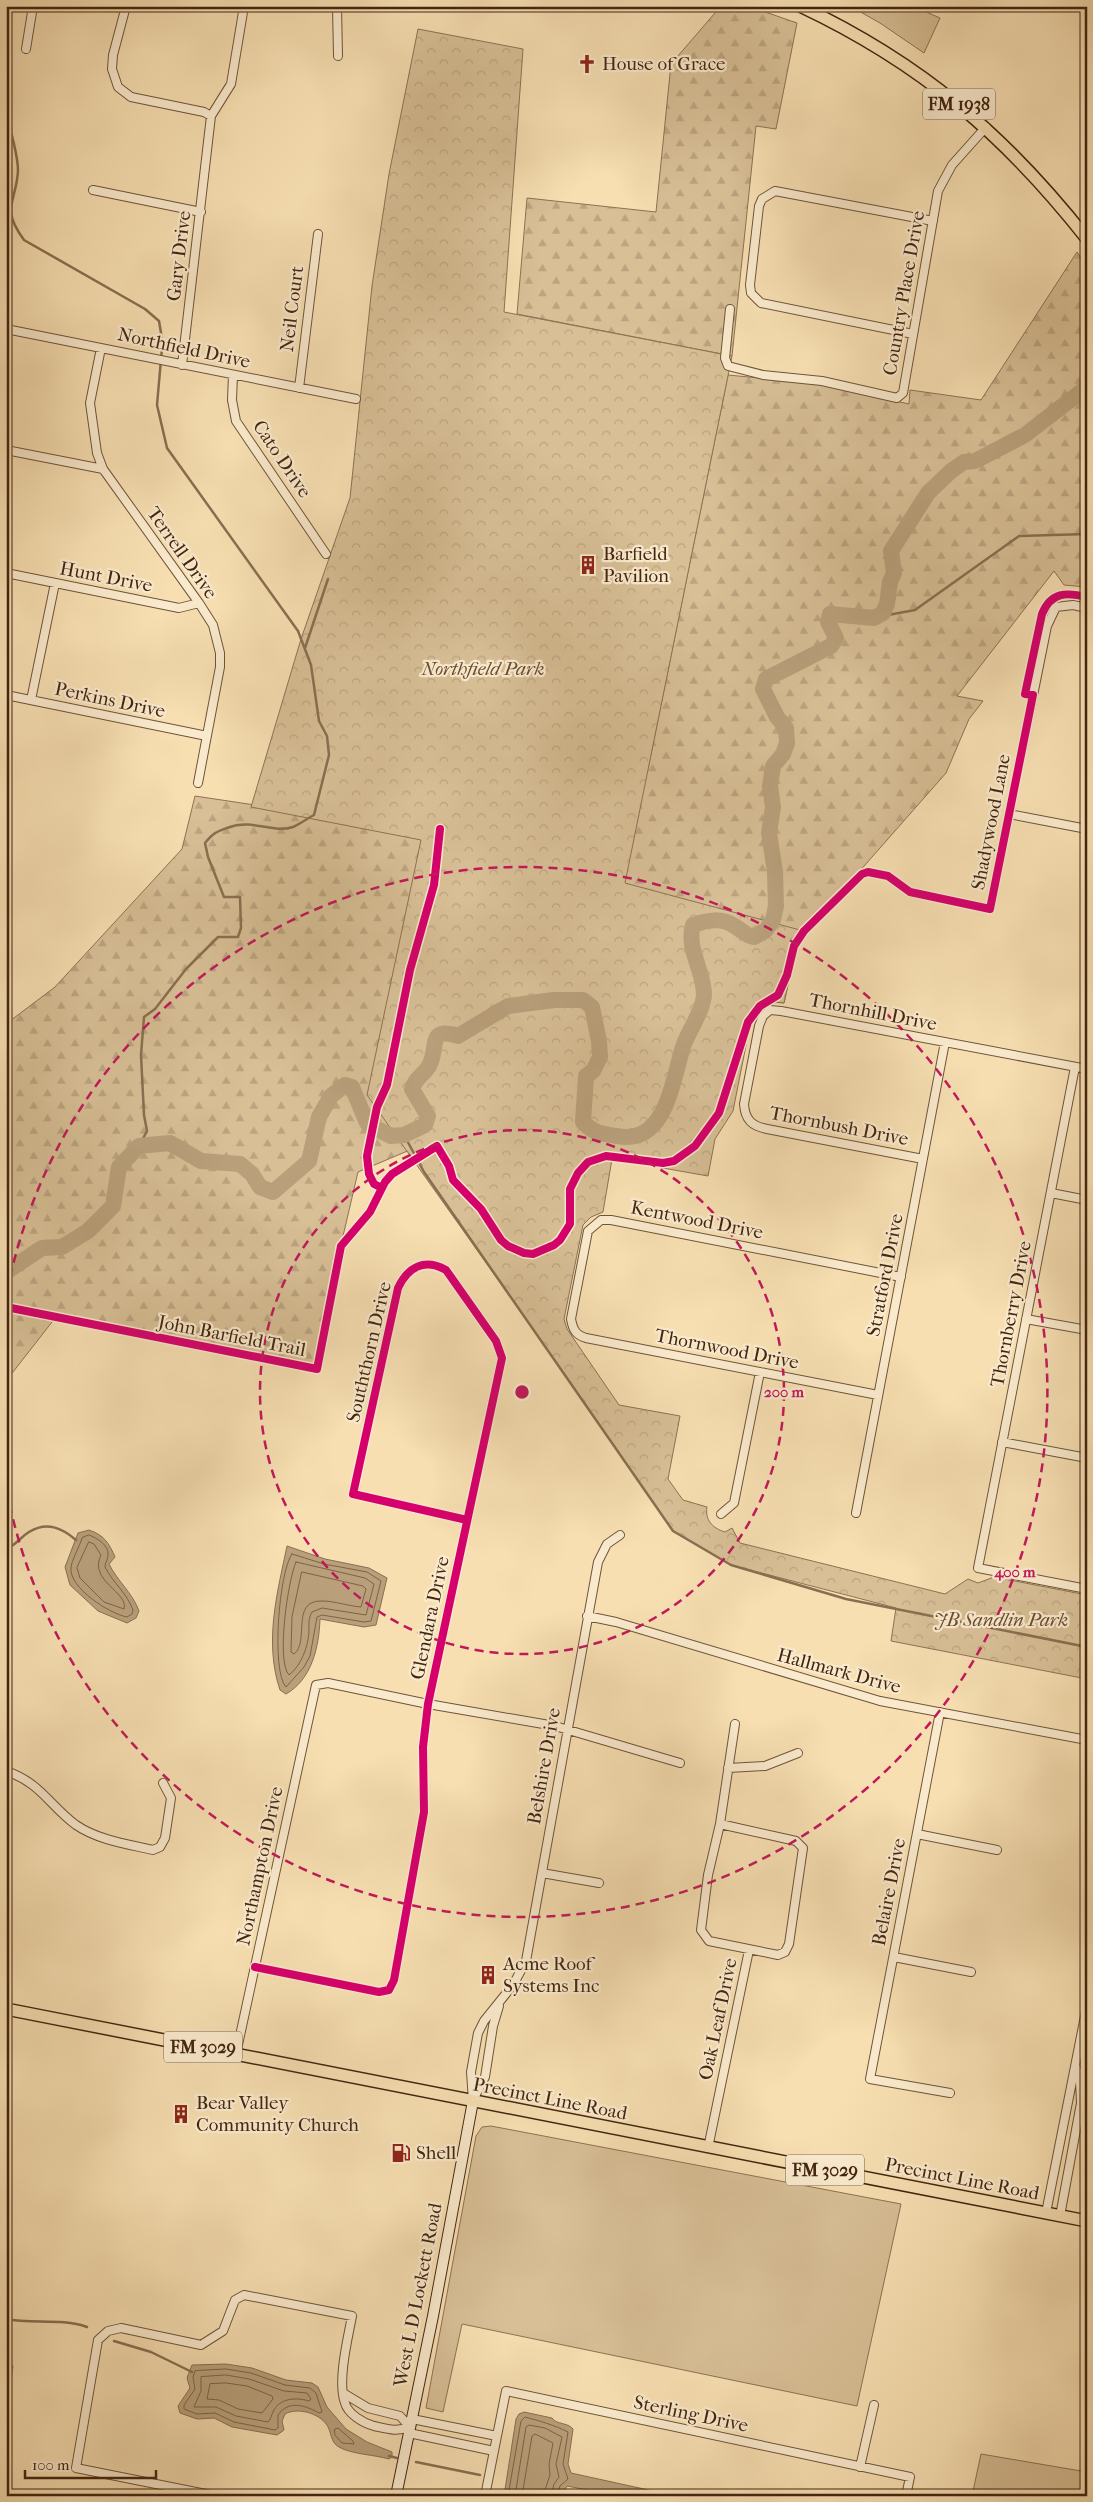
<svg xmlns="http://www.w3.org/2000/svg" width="1093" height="2502" font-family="'IM FELL French Canon',serif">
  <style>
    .grass { fill: #d8bf96; stroke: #8d7253 }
    .forest { fill: url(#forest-firs); stroke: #8d7253 }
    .park { fill: url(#park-crowns); stroke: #8d7253 }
    .water { fill: #b9a07b; stroke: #896f50 }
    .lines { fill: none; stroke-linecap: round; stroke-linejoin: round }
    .shore { stroke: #7e6246; stroke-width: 1 }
    .stream { stroke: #896f50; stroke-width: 2.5 }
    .river { stroke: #b9a07b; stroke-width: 16 }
    .street-casing { stroke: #6f5438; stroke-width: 10 }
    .secondary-casing { stroke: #422510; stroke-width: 12 }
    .primary-casing { stroke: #422510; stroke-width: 14 }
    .street { stroke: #faeacd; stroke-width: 8 }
    .secondary { stroke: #faeacd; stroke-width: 10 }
    .primary { stroke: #f7dfb2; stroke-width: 11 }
    .cycleway-casing { stroke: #faeacd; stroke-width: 11 }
    .cycleway { stroke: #d6006c; stroke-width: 8 }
    .ring { fill: none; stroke: #c2185b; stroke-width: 2.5; stroke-dasharray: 9 6 }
    .labels { text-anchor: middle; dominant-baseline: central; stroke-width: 4.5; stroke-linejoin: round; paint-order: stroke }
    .shield { fill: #faeacd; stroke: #796049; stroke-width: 1 }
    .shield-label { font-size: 18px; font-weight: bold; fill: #422510 }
    .poi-label { font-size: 19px; fill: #422510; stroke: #faeacd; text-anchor: start }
    .street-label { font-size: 19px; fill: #422510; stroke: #faeacd }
    .park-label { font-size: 19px; font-style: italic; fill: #684c32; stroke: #faeacd }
    .centre { fill: #c2185b; stroke: #faeacd; stroke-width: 2.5 }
    .ring-label { font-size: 15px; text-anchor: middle; font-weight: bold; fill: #c2185b; stroke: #faeacd; stroke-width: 4.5; stroke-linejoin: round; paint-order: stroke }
  </style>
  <defs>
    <pattern id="forest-firs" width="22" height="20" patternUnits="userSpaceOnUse" patternTransform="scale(1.25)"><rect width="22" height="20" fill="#d8bf96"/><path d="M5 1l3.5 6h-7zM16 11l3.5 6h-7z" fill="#bba480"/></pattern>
    <pattern id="park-crowns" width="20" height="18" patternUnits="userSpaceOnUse" patternTransform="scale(1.25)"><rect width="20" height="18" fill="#d8bf96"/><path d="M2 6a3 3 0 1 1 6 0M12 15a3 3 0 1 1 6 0" fill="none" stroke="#bba480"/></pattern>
  </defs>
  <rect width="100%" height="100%" fill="#f7dfb2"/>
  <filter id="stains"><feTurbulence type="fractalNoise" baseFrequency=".004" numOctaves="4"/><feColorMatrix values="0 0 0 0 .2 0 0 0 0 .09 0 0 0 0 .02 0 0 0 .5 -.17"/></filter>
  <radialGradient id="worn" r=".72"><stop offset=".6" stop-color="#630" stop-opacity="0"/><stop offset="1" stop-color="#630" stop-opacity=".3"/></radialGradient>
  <path class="grass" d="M850 6H913L940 18 924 53 880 23Z
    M491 2126 901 2204 857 2406 462 2324 443 2412 426 2408 476 2136 482 2127Z
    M981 2454 1087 2472V2496H972Z"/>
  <path class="forest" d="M721 6H748L797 23 776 129 756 126 732 356 517 314 527 198 656 212 671 64Z
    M1077 252 1087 267V587L1064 585 1054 571 957 696 983 701 969 719 946 773 843 890 800 930 784 1003C768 1001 759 1006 751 1020L438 1138 358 1172 313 1364 59 1313 6 1381V1024L55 987 182 849 195 796 547 849 648 769 728 375 821 384 909 404 910 390 981 400Z"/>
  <path class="park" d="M418 29 523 49 504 312 732 356 625 883 800 930 784 1003 776 1002 762 1006 751 1020 733 1111 715 1139 708 1176 612 1159 603 1212 591 1217 583 1225 564 1319 567 1329 619 1405 680 1416 668 1479 683 1500 707 1507C705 1520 712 1528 725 1532L732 1528 740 1543 945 1594 968 1579 978 1583 994 1577 1087 1595V1679L891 1641 896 1608 731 1565 673 1531 558 1364 367 1095 421 840 251 807 301 639 350 498 372 286 389 174Z"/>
  <path class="water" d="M89 1530C104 1535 109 1543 115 1557L109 1564C118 1582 132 1592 139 1611L136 1618 127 1623 98 1611 70 1585 65 1567 78 1533Z
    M287 1546 325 1559 369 1568 387 1578 376 1625 364 1627 320 1619C319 1647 312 1679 286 1694L280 1690C264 1642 277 1594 287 1546Z
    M6 2357 13 2366 6 2414Z
    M226 2364 252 2368 286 2380 312 2383 318 2387 327 2407 346 2429 367 2442 392 2452V2457L389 2459C376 2455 350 2454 339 2447 330 2442 332 2433 327 2425 319 2413 297 2407 285 2414L282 2421 284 2430 277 2435 232 2427 214 2418 197 2419 180 2413 178 2406 190 2388 187 2378 192 2365Z
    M524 2412 552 2418C557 2425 567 2422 573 2429L568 2464 571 2473 676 2496H618L567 2486 562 2496H504L516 2419 519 2414Z"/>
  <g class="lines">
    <path class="shore" d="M89 1535C97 1538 109 1545 108 1555 108 1560 105 1562 105 1567 113 1583 127 1593 133 1610L132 1614 127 1617C110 1614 69 1588 71 1568 71 1561 80 1546 82 1538Z
      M89 1542 94 1544 101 1555C88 1581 129 1592 124 1609L104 1602 80 1578 77 1568Z
      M292 1554 324 1564 367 1572 381 1581 371 1621 364 1622 322 1615 317 1617 310 1656 304 1667 286 1687C271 1671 279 1571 292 1554Z
      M296 1562 365 1578 374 1584 366 1615 322 1608 312 1612C308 1619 309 1625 309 1632 308 1647 301 1666 289 1675 276 1661 288 1580 296 1562Z
      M302 1572 363 1586 366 1589 361 1607C348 1606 335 1601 322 1601 290 1600 310 1642 294 1654L291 1652 292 1617Z
      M226 2369 251 2373 285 2385 310 2388 316 2393 322 2412 319 2413C306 2406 289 2399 278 2415V2428L275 2430 234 2422 215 2413 197 2414 184 2409V2405L195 2389 193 2377 195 2371Z
      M226 2375 249 2379 284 2391 307 2393 311 2399 309 2401C296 2397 279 2398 273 2412 271 2416 271 2419 268 2422L236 2416 216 2407H194L201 2391V2377Z
      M226 2383 247 2386 272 2396 273 2399 262 2413 238 2409 219 2400 207 2399 210 2384Z
      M335 2429 338 2428 353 2441 354 2444 342 2443 335 2435Z
      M508 2496 521 2421 525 2417C540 2421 554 2425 568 2432L563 2464 568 2479 560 2486 557 2496
      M515 2496 526 2427 529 2425 545 2428 562 2437 556 2464 559 2477 554 2484 551 2496
      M522 2496 532 2436 535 2434 553 2443 549 2464 550 2475 543 2496"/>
    <path class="stream" d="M6 117C11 130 18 157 18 171 16 204 0 207 24 240L145 309 159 321 161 333 162 348 157 405 167 448 298 631 311 665 319 721 327 736 329 755 314 815C308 818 300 824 293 827 272 834 254 818 227 828 216 832 213 833 205 843L208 857 224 897H240L241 928 238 937H218L186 969 155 1009 144 1017 141 1055 144 1115 147 1131 139 1146
      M877 617 915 610 1019 536 1087 534
      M305 648 328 579
      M404 1135 424 1172 673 1531 731 1565 846 1599 1087 1647
      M6 1549C18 1544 19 1538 29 1532 47 1521 62 1528 76 1540
      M6 2319C33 2324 61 2318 87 2327
      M114 2341 151 2352 192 2372
      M389 2456 397 2458
      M416 2462 480 2475"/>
    <path class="river" d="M6 1272 42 1248 62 1247 88 1231 113 1206 119 1167 139 1146 170 1143 201 1161 240 1164 252 1174 260 1187 273 1192 309 1161 319 1117 331 1096 345 1085 352 1087 367 1123 379 1130 391 1136 404 1135 425 1125 428 1116 412 1089C415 1077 426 1074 430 1064 438 1047 428 1026 458 1036L508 1006 554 1000H583L592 1007 599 1041 600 1057 593 1071 586 1076 583 1122C593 1133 602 1134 617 1136 667 1146 672 1079 684 1044 690 1029 703 1010 704 995 704 970 686 949 693 925 708 920 722 917 736 927 743 931 745 935 754 937L766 930 773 920 776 906 775 872 769 833 773 807 770 786 773 766 783 754 787 743 786 728 777 717 763 689 766 679 831 646 836 638 828 622 830 614 874 618 883 613 887 604 890 582 894 573 891 551 928 493 951 471 964 462 975 461 1025 435 1087 387"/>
    <g class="street-casing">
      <path id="street" d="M126 6 113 55 112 69 118 87 131 97 204 112 211 116
        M337 6 338 56
        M26 49 33 6
        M93 190 201 212
        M730 309 725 358 728 366 763 375 822 381 897 398 903 393 938 191 952 165 986 127
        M6 329 356 399
        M913 334 761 303 751 293 750 285 759 206 762 199 775 191 933 221
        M101 348 90 403 97 453 103 469 199 603 213 625 220 653V667L198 783
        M182 365 211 116 231 84 244 6
        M233 375 232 400 236 421 326 554
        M299 388 318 234
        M6 450 103 469
        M6 573 179 608 199 603
        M6 695 207 736
        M31 700 55 583
        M1009 814 1087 829
        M888 876 910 892 990 909 1047 626 1056 607 1073 605 1087 608
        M1075 1067 978 1568 1087 1589
        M923 1159 767 1129C752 1126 745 1120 744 1104L759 1026 763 1016 770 1010 781 1011 1087 1069
        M1051 1193 1087 1200
        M1026 1319 1087 1330
        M878 1395 586 1338C576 1335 573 1330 571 1319L588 1231 601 1220H611L901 1277
        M1002 1442 1087 1458
        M856 1513 945 1042
        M721 1514 734 1503 760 1372
        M587 1616 616 1622 880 1701 1087 1740
        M940 1712 870 2079 950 2093
        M728 1768 765 1766 798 1753
        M6 1771C41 1783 49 1805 76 1825 98 1840 127 1844 153 1850L160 1847 165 1838 171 1798 163 1783
        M720 1824 796 1841 803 1848 789 1944 785 1952 778 1955 709 1941 701 1930 708 1875 720 1824 735 1724
        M917 1834 997 1850
        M542 1873 599 1883
        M894 1957 971 1972
        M255 1967 379 1992 389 1990 394 1980 424 1812 423 1747 428 1704 502 1358 496 1341 446 1270C424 1258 408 1267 398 1288L353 1494 467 1520
        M236 2054 316 1685 328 1683 428 1704 555 1726 680 1763
        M473 2100 485 2077 493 2026 499 2006
        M473 2101 471 2072 478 2033 484 2021 513 1985 526 1961 598 1562 607 1544 620 1535
        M708 2148 749 1950
        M1046 2213 1087 2006
        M1060 2216 1081 2103 1080 2081 1076 2067
        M412 2419 497 2436
        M409 2433 494 2451
        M860 2467 874 2405
        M216 2496 76 2468 98 2340 108 2331 121 2328 201 2345 223 2331 235 2300 244 2295 352 2316C348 2338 337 2381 345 2403 348 2414 363 2423 374 2426 388 2429 396 2432 410 2427L400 2416 368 2408 343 2393
        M485 2496 506 2391 910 2477 906 2496"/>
    </g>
    <g class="secondary-casing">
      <path id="secondary" d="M396 2496 433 2316 473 2101"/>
    </g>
    <g class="primary-casing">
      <path id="primary" d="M800 6C921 63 1005 135 1087 239
        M6 2009 1087 2221"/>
    </g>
    <use href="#street" class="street"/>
    <use href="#secondary" class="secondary"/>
    <use href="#primary" class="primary"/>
    <g class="cycleway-casing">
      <path id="cycleway" d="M382 1188 374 1184 369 1174 367 1156 377 1107 387 1085 410 970 434 885 440 829
        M6 1307 317 1369 341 1246 370 1212 385 1182 392 1174 437 1146 449 1166 453 1180 481 1209 501 1240 508 1246 524 1253 533 1254 554 1245 560 1240 570 1224V1189L578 1173 588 1162 606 1156 663 1163 674 1161 695 1146 719 1113 748 1022 760 1006 778 995 787 975 794 946 804 931 862 874 868 872 888 876 910 892 990 909 1033 695 1025 694 1042 614C1051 592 1066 592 1087 597
        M255 1967 379 1992 389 1990 394 1980 424 1812 423 1747 428 1704 502 1358 496 1341 446 1270C424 1258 408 1267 398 1288L353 1494 467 1520"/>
    </g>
    <use href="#cycleway" class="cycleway"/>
  </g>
  <g class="ring">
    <circle cx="522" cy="1392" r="262"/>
    <path d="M7 1292A525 525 0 1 1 7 1492"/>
  </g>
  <defs>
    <g id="church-bare" transform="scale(1.5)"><path d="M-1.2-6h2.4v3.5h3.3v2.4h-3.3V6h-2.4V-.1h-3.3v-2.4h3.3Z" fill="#8f2418" stroke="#faeacd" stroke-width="2.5" paint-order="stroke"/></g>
    <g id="building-bare" transform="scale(1.5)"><path d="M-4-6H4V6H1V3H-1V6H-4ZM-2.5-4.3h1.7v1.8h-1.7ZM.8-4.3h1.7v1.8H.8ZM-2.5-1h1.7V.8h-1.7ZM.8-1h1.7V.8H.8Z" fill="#8f2418" stroke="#faeacd" stroke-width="2.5" paint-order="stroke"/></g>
    <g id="fuel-bare" transform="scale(1.5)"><path d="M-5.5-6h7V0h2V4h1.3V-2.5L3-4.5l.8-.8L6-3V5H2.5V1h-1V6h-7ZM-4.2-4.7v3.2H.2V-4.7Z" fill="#8f2418" stroke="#faeacd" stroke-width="2.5" paint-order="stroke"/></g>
  </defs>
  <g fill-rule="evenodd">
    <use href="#church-bare" x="587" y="64"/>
    <use href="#building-bare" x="588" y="565"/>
    <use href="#building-bare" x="488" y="1975"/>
    <use href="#building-bare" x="181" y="2114"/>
    <use href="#fuel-bare" x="401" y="2153"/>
  </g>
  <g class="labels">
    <g class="shield">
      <rect x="923" y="88.5" width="72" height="31" rx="4"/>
      <rect x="164" y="2031.5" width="78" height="31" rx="4"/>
      <rect x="786" y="2154.5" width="78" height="31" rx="4"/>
    </g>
    <g class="shield-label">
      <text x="959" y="104">FM 1938</text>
      <text x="203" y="2047">FM 3029</text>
      <text x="825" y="2170">FM 3029</text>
    </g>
    <g class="poi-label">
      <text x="602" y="64">House of Grace</text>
      <text x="603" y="554">Barfield<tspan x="603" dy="22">Pavilion</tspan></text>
      <text x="503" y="1964">Acme Roof<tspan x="503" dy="22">Systems Inc</tspan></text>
      <text x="196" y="2103">Bear Valley<tspan x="196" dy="22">Community Church</tspan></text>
      <text x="416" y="2153">Shell</text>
    </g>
    <g class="street-label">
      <text transform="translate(179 256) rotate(-83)">Gary Drive</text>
      <text transform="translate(904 293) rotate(-80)">Country Place Drive</text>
      <text transform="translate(292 309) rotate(-83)">Neil Court</text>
      <text transform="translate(184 348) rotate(12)">Northfield Drive</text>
      <text transform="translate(282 459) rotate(56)">Cato Drive</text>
      <text transform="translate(182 553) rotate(55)">Terrell Drive</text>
      <text transform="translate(106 577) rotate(11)">Hunt Drive</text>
      <text transform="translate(110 700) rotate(12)">Perkins Drive</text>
      <text transform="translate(991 822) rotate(-79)">Shadywood Lane</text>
      <text transform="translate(873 1012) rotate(11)">Thornhill Drive</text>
      <text transform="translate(839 1126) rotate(11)">Thornbush Drive</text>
      <text transform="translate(697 1220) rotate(11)">Kentwood Drive</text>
      <text transform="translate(885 1275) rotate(-79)">Stratford Drive</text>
      <text transform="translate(1011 1314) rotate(-79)">Thornberry Drive</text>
      <text transform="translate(232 1336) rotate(11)">John Barfield Trail</text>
      <text transform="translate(727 1349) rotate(11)">Thornwood Drive</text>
      <text transform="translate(369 1352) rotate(-77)">Souththorn Drive</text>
      <text transform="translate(430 1618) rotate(-78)">Glendara Drive</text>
      <text transform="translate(839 1671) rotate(15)">Hallmark Drive</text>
      <text transform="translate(544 1766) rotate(-80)">Belshire Drive</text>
      <text transform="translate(260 1866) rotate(-78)">Northampton Drive</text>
      <text transform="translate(889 1892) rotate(-79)">Belaire Drive</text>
      <text transform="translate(718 2019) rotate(-78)">Oak Leaf Drive</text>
      <text transform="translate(550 2099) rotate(11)">Precinct Line Road</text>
      <text transform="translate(962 2179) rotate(11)">Precinct Line Road</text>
      <text transform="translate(418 2295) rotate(-79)">West L D Lockett Road</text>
      <text transform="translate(691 2414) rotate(12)">Sterling Drive</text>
    </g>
    <g class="park-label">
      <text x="483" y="669">Northfield Park</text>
      <text x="1001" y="1620">JB Sandlin Park</text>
    </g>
  </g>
  <circle cx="522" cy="1392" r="8" class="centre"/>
  <g class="ring-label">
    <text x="784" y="1397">200 m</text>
    <text x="1015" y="1577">400 m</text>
  </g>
  <rect width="1093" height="2502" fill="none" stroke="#f7dfb2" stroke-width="25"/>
  <rect x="8" y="8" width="1078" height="2487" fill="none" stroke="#422510" stroke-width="2.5"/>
  <rect x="12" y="12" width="1068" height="2477" fill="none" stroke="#422510"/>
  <path d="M25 2470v8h131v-8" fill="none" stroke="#422510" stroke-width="2.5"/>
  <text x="32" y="2470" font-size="15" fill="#422510" stroke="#faeacd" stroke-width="4" paint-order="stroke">100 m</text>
  <rect width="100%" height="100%" filter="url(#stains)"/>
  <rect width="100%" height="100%" fill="url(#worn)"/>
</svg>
